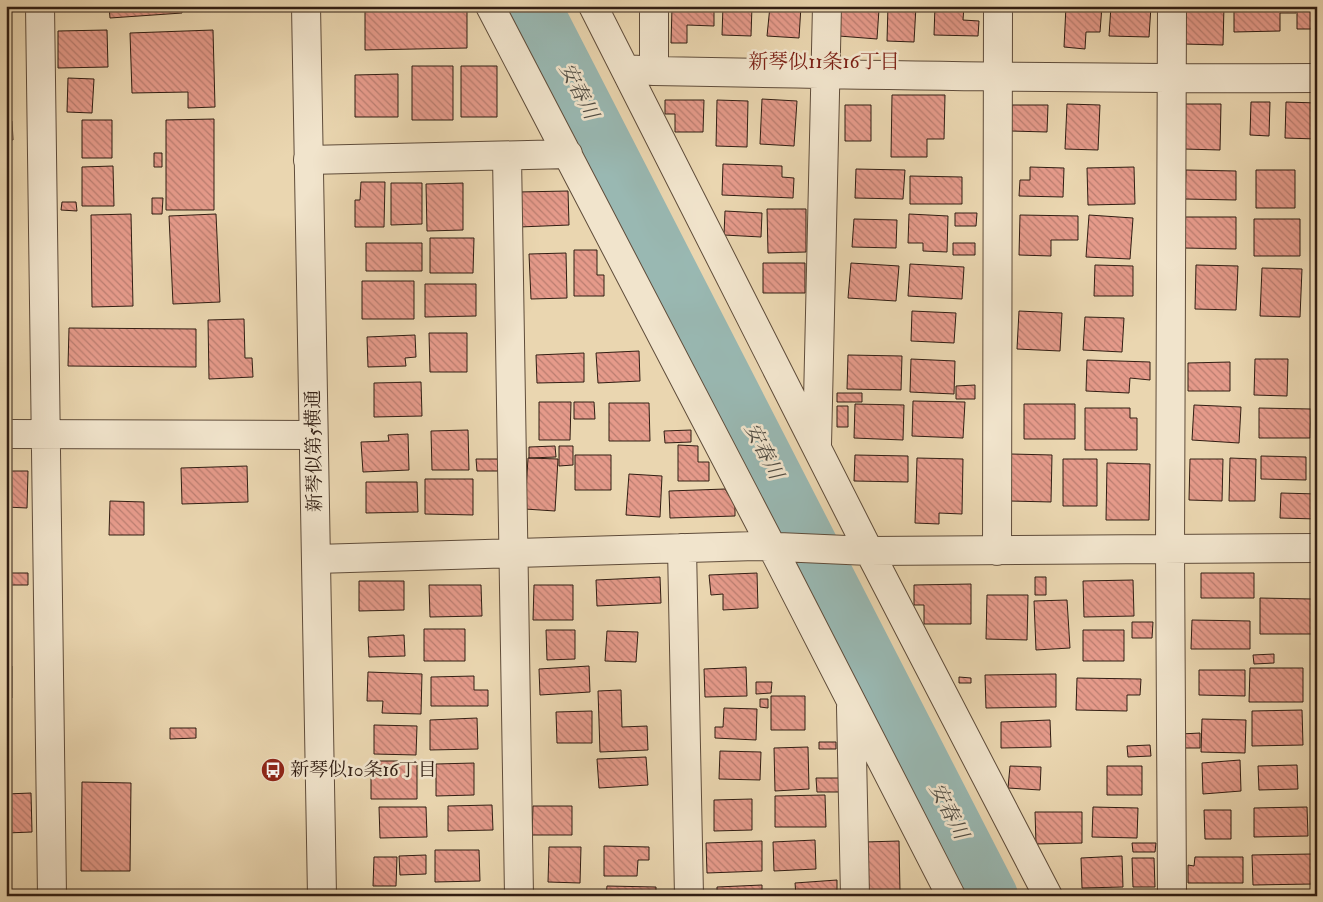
<svg xmlns="http://www.w3.org/2000/svg" width="1323" height="902" font-family="'IM FELL Double Pica','Noto Serif JP',serif">
  <style>
    .lines { fill: none; stroke-linecap: round; stroke-linejoin: round }
    .river { stroke: #99b8b2; stroke-width: 52 }
    .building { fill: url(#building-back-hatch); stroke: #311e13 }
    .minor-casing { stroke: #5f4c3a; stroke-width: 30 }
    .tertiary-casing { stroke: #5f4c3a; stroke-width: 30 }
    .minor { stroke: #f1e4cc; stroke-width: 28 }
    .tertiary { stroke: #f1e4cc; stroke-width: 28 }
    .labels { text-anchor: middle; dominant-baseline: central; stroke-width: 5; stroke-linejoin: round; paint-order: stroke }
    .street-label { font-size: 19px; fill: #311e13; stroke: #f1e4cc }
    .poi-label { font-size: 19px; fill: #311e13; stroke: #f1e4cc; text-anchor: start }
    .neighbourhood-label { font-size: 20px; fill: #7a1f14; stroke: #f1e4cc }
    .water-label { font-size: 20px; font-style: italic; fill: #504c43; stroke: #f1e4cc }
  </style>
  <defs>
    <pattern id="building-back-hatch" width="6" height="6" patternUnits="userSpaceOnUse" patternTransform="scale(1.25)"><rect width="6" height="6" fill="#e59a8a"/><path d="M-1 5l2 2M0 0l6 6M5-1l2 2" fill="none" stroke="#ba7d70"/></pattern>
  </defs>
  <rect width="100%" height="100%" fill="#ead6b0"/>
  <filter id="stains"><feTurbulence type="fractalNoise" baseFrequency=".004" numOctaves="4"/><feColorMatrix values="0 0 0 0 .2 0 0 0 0 .09 0 0 0 0 .02 0 0 0 .5 -.17"/></filter>
  <radialGradient id="worn" r=".72"><stop offset=".6" stop-color="#630" stop-opacity="0"/><stop offset="1" stop-color="#630" stop-opacity=".3"/></radialGradient>
  <g class="lines">
    <path class="river" d="M535 6 992 896"/>
  </g>
  <path class="building" d="M109 6H182V13L110 18Z
    M681 6H714V26L687 25V43H671L672 8H681Z
    M723 6H752L751 36 722 35Z
    M770 6H801L799 38 767 36Z
    M841 6H873L872 9H879L877 39 839 36Z
    M888 6H916L914 42 887 41Z
    M935 6H964L963 20 979 21 978 36 934 35Z
    M1066 6H1102L1100 32H1086L1085 49 1064 47Z
    M1111 6H1151L1149 37 1109 36Z
    M1185 6H1224L1223 45 1184 44Z
    M1234 6H1296V13H1280V31L1234 32Z
    M1297 6H1317V29H1297Z
    M467 8V48L365 50V9Z
    M107 30 108 67 58 68V31Z
    M213 30 215 107 188 108V92L132 93 130 33Z
    M412 66H453V120H412Z
    M461 66H497V117H461Z
    M398 74V117H355V75Z
    M68 78 94 79 92 113 67 112Z
    M892 95H945L944 139H927V157H891Z
    M762 99 797 101 794 146 760 144Z
    M665 100H704L703 132H675V114H665Z
    M717 100 748 101 747 147 716 146Z
    M1251 102H1270L1269 136 1250 135Z
    M1286 102 1317 103V139L1285 138Z
    M1067 104 1100 105 1098 150 1065 149Z
    M1185 104H1221L1220 150 1184 149Z
    M845 105H871V141H845Z
    M1012 105H1048L1047 132 1011 131Z
    M214 119V210H166V120Z
    M82 120H112V158H82Z
    M6 121H12L13 140H6Z
    M154 153H162V167H154Z
    M723 164 782 166V177L794 178 793 198 722 195Z
    M113 166 114 206H82V167Z
    M1030 167 1064 168 1063 197 1019 196 1020 180H1030Z
    M1134 167 1135 204 1088 205 1087 168Z
    M856 169 905 170 903 199 855 198Z
    M1186 170 1236 171V200L1185 199Z
    M1256 170H1295V208H1256Z
    M9 175 11 211H6V176Z
    M910 176 962 177V204H910Z
    M361 182H385L384 227H355V200H360Z
    M391 183H422V224L391 225Z
    M463 183V230L427 231 426 184Z
    M568 191 569 225 519 227 518 192Z
    M152 198H163L162 214H152Z
    M62 202H76L77 211 61 210Z
    M767 209H806V252L768 253Z
    M725 211 762 213 761 237 724 235Z
    M955 213H977L976 226H955Z
    M131 214 133 306 92 307 91 215Z
    M216 214 220 302 173 304 169 216Z
    M909 214 948 216 947 252 923 251V243H908Z
    M1020 215 1078 216V240H1051V256L1019 255Z
    M1089 215 1133 218 1130 259 1086 257Z
    M1185 217H1236V249L1184 248Z
    M854 219 897 220 896 248 852 247Z
    M1254 219H1300V256H1254Z
    M430 238H474L473 273H430Z
    M366 243H422V271H366Z
    M953 243H975V255H953Z
    M574 250H597V275H604V296H574Z
    M566 253 567 298 531 299 529 254Z
    M763 263H805V293H763Z
    M851 263 899 266 896 301 848 298Z
    M910 264 964 267 962 299 908 296Z
    M1095 265 1133 266V296H1094Z
    M1196 265 1238 266 1236 310 1195 309Z
    M1262 268 1302 269 1300 317 1260 316Z
    M362 281H414V319H362Z
    M425 284H476V316L425 317Z
    M912 311 956 313 954 343 911 341Z
    M1019 311 1062 313 1060 351 1017 349Z
    M1085 317 1124 318 1122 352 1083 350Z
    M244 319 245 358H252L253 377 209 379 208 320Z
    M69 328 196 329V367L68 366Z
    M429 333H467V372H430Z
    M415 335 416 357 405 358 406 366 368 367 367 337Z
    M6 345 11 346 10 387H6Z
    M639 351 640 381 598 383 596 353Z
    M584 353V382L537 383 536 355Z
    M848 355 902 356 901 390 847 389Z
    M911 359 955 361 954 394 910 392Z
    M1255 359H1288L1287 396 1254 395Z
    M1087 360 1150 362V380L1130 378 1129 393 1086 391Z
    M1230 362V391H1188V363Z
    M421 382 422 416 374 417V383Z
    M975 385V399H956V386Z
    M837 393H862V402H837Z
    M913 401 965 402 963 438 912 436Z
    M539 402H571L570 440H539Z
    M574 402H594L595 419H574Z
    M609 403H649L650 441H609Z
    M855 404 904 405 903 440 854 438Z
    M1024 404H1075V439H1024Z
    M1194 405 1241 407 1239 443 1192 440Z
    M837 406H848V427H837Z
    M1085 408H1130V418H1137V450H1085Z
    M1259 408 1311 409 1310 438H1259Z
    M468 430 469 470H432L431 431Z
    M691 430V442L665 443 664 431Z
    M408 434 409 470 363 472 361 442 389 441 388 435Z
    M678 445 698 446V462H709V481H678Z
    M555 446 556 457 529 458V447Z
    M559 446H573V465L559 466Z
    M1011 454 1052 455 1051 502 1010 501Z
    M575 455H611V490H575Z
    M855 455 908 456V482L854 481Z
    M1261 456 1306 457V480L1261 479Z
    M528 458 558 459 555 511 525 509Z
    M917 458 963 459 962 514 939 513V524L915 523Z
    M1230 458 1256 459 1255 501H1229Z
    M476 459H498V471H477Z
    M1063 459H1097V506H1063Z
    M1190 459H1223L1222 501 1189 500Z
    M1107 463 1150 464 1149 520H1106Z
    M247 466 248 502 182 504 181 468Z
    M6 471H28L27 508 6 507Z
    M629 474 662 476 660 517 626 515Z
    M425 479H473V515L425 514Z
    M366 482H417L418 512 366 513Z
    M725 489 735 505V516L670 518 669 491Z
    M1281 493 1317 494V519L1280 518Z
    M110 501 144 502V535H109Z
    M6 540H11L10 570H6Z
    M6 573H28V585H6Z
    M757 573 758 608 723 610V594L711 595 709 575Z
    M1201 573H1254V598H1201Z
    M660 577 661 603 597 606 596 580Z
    M1035 577H1046V595H1035Z
    M1133 580 1134 616 1084 617 1083 581Z
    M359 581H404V610L359 611Z
    M971 584V624H924V605H914V585Z
    M429 585H481L482 616 430 617Z
    M534 585H573V620H533Z
    M987 595H1028L1027 640 986 639Z
    M1260 598 1312 599V634H1260Z
    M1067 600 1070 648 1036 650 1034 601Z
    M1192 620 1250 621V649H1191Z
    M1132 622H1153L1152 638H1132Z
    M424 629H465V661H424Z
    M546 630H575V659L547 660Z
    M1083 630H1124V661H1083Z
    M607 631 638 632 636 662 605 661Z
    M404 635 405 656 369 657 368 637Z
    M1274 654V663L1254 664 1253 655Z
    M6 666H12V698L6 699Z
    M589 666 590 692 540 695 539 669Z
    M746 667 747 696 705 697 704 669Z
    M1250 668H1303V702H1249Z
    M1199 670H1245V696L1199 695Z
    M368 672 422 674 421 714 382 713 383 701H367Z
    M1056 674V707L986 708 985 675Z
    M474 676V690H488V706H431V677Z
    M959 677 971 678V683H959Z
    M1077 678 1141 679 1140 695H1127V711L1076 710Z
    M756 682H772L771 693 756 694Z
    M621 690 622 727 647 726 648 750 600 752 598 691Z
    M771 696H805V730H771Z
    M760 699H768V708L760 707Z
    M724 708 757 709 756 740 715 738V727H723Z
    M1302 710 1303 745 1252 746V711Z
    M592 711V743H557L556 712Z
    M477 718 478 749 430 750V720Z
    M1202 719 1246 720 1245 753 1201 752Z
    M1050 720 1051 747 1001 748V722Z
    M374 725 417 726 416 755 374 754Z
    M170 728H196V738L170 739Z
    M1200 733V748H1181V734Z
    M819 742H836V749H819Z
    M1150 745 1151 756 1128 757 1127 746Z
    M808 747 809 789 775 791 774 748Z
    M720 751 761 752 760 780 719 779Z
    M646 757 648 785 599 788 597 759Z
    M1240 760 1241 791 1203 794 1202 763Z
    M371 761H417V799H371Z
    M474 763V795L436 796V764Z
    M1297 765 1298 789 1259 790 1258 766Z
    M1010 766 1041 767 1040 790 1008 788Z
    M1107 766H1142V795H1107Z
    M816 778H839V792H817Z
    M82 782 131 783 130 871H81Z
    M31 793 32 832 6 833V794Z
    M825 795 826 827H775V796Z
    M752 799V830L714 831V800Z
    M492 805 493 830 448 831V806Z
    M533 806H572V835H532Z
    M379 807H426L427 837 380 838Z
    M1093 807 1138 808 1137 838 1092 837Z
    M1307 807 1308 836 1254 837V808Z
    M1204 810H1231V839H1205Z
    M1035 812H1082V843L1036 844Z
    M815 840 816 869 774 871 773 842Z
    M762 841V871L707 873 706 843Z
    M899 841 900 892 867 893 865 842Z
    M1132 843H1156L1155 852H1133Z
    M604 846 649 847V860H638L637 876H604Z
    M549 847H581L580 883 548 882Z
    M435 850H479L480 881 435 882Z
    M1312 854 1313 884 1253 885 1252 855Z
    M426 855V874L400 875 399 856Z
    M1122 856 1123 887 1082 888 1081 858Z
    M374 857H397L396 886H373Z
    M1195 857H1243V883H1188V865L1194 866Z
    M1132 858H1154L1155 887H1133Z
    M837 880V896H796L795 883Z
    M762 885V896H717V887Z
    M607 886 656 887V896H606Z
    M544 893 590 894 589 896H544Z"/>
  <g class="lines">
    <g class="minor-casing">
      <path id="minor" d="M40 6 52 896
        M490 6 772 547 951 896
        M593 6 869 551 1048 896
        M625 69 654 71C875 75 1096 79 1317 78
        M654 71V6
        M507 156 519 896
        M308 160 568 154
        M6 434 313 435
        M817 445 827 6
        M682 548 689 896
        M997 551 998 6
        M316 559 756 546 869 551 1317 548
        M851 707 855 896
        M1172 896 1170 549 1172 6"/>
    </g>
    <g class="tertiary-casing">
      <path id="tertiary" d="M306 6 322 896"/>
    </g>
    <use href="#minor" class="minor"/>
    <use href="#tertiary" class="tertiary"/>
  </g>
  <defs>
    <g id="bus-disc" transform="scale(1.25)"><circle r="9.5" fill="#8f2418" stroke="#f1e4cc"/><path d="M-5-6H5V4H4V6H2V4H-2V6H-4V4H-5ZM-3.5-4V0h7V-4ZM-3.5 1.2v1.5H-2V1.2ZM2 1.2v1.5H3.5V1.2Z" fill="#fff"/></g>
  </defs>
  <g fill-rule="evenodd">
    <use href="#bus-disc" x="273" y="770"/>
  </g>
  <g class="labels">
    <g class="street-label">
      <text transform="translate(314 451) rotate(-91)">新琴似第5横通</text>
    </g>
    <g class="poi-label">
      <text x="290" y="770">新琴似10条16丁目</text>
    </g>
    <g class="neighbourhood-label">
      <text x="824" y="61">新琴似11条16丁目</text>
    </g>
    <g class="water-label">
      <text transform="translate(579 91) rotate(63)">安春川</text>
      <text transform="translate(764 451) rotate(63)">安春川</text>
      <text transform="translate(949 811) rotate(63)">安春川</text>
    </g>
  </g>
  <rect width="1323" height="902" fill="none" stroke="#ead6b0" stroke-width="25"/>
  <rect x="8" y="8" width="1308" height="887" fill="none" stroke="#311e13" stroke-width="2.5"/>
  <rect x="12" y="12" width="1298" height="877" fill="none" stroke="#311e13"/>
  <rect width="100%" height="100%" filter="url(#stains)"/>
  <rect width="100%" height="100%" fill="url(#worn)"/>
</svg>
